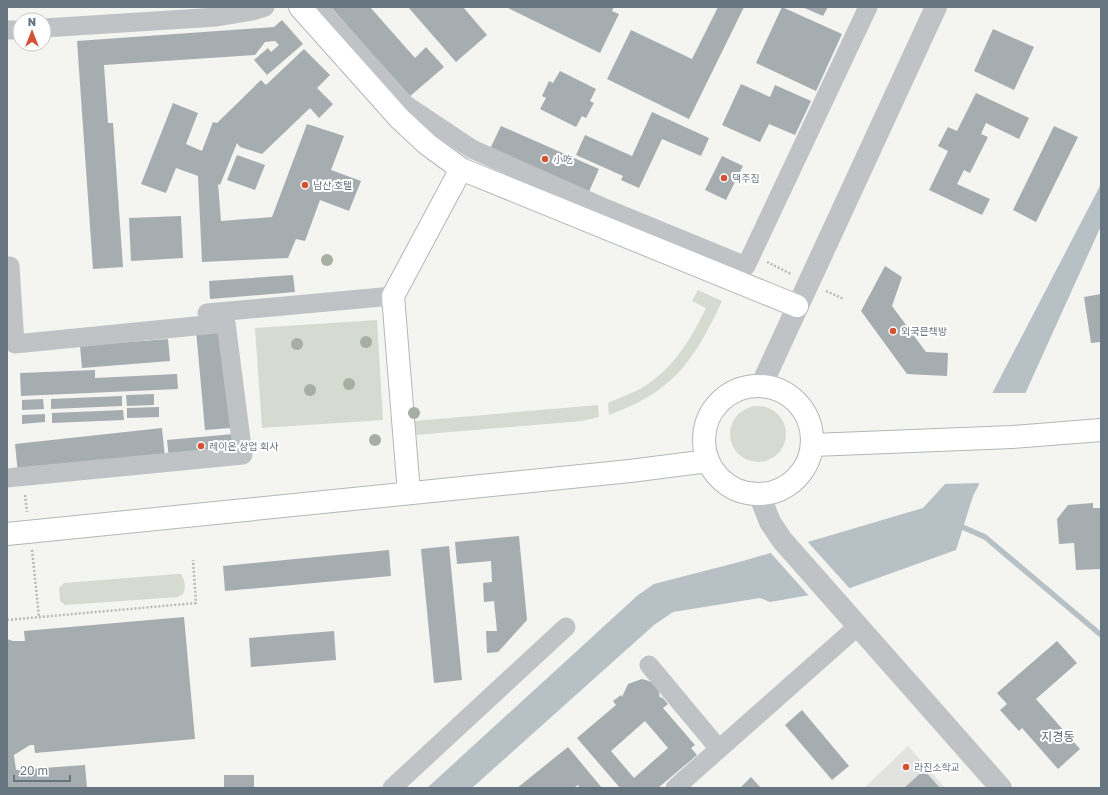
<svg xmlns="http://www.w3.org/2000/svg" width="1108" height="795" font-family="'Golos Text','Noto Sans KR',sans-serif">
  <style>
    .built { fill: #e2e3e1 }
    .green { fill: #d6dbd2 }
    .water { fill: #b7c1c5 }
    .pier { fill: #f4f4f1 }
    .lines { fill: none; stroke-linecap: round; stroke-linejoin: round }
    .stream { stroke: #b7c1c5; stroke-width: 5.5 }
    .building { fill: #a6adb1; fill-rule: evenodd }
    .secondary-casing { stroke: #b2b7ba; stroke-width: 24 }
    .path { stroke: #b7babc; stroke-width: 2.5; stroke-dasharray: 2 2; stroke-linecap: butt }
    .minor { stroke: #c0c3c6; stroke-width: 19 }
    .tertiary { stroke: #c0c3c6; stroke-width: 22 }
    .secondary { stroke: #fff; stroke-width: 22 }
    .tree { fill: #a7afa3 }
    .poi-dot { fill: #d35232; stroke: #fff; stroke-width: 1.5 }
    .labels { text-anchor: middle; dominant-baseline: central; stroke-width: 4; stroke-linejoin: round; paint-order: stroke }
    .poi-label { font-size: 10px; fill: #66757f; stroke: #fff; text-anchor: start }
    .quarter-label { font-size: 12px; fill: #535e65; stroke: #fff }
  </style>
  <rect width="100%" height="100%" fill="#f4f4f1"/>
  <path class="built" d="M908 746 945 788H864Z"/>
  <path class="green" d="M698 290 722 301C694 361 673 392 609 415L608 403C617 399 627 395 636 391 670 374 690 341 706 308L692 301Z
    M377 320 383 420 262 428 255 328Z
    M598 405 599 417 582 421 415 435V421Z
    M730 434a28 28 0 1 1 56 0a28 28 0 1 1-56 0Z
    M177 574H181C185 580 186 588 183 594L178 597 65 605 60 601 59 588 64 583Z"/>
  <path class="water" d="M1101 184V226L1025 394 973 496 956 550 850 588 770 602 760 598 673 612 654 625 472 788H427L638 595 654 584 743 561 923 508 945 484Z"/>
  <path class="pier" d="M990 393H1028L981 483 943 484Z
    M806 540 851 590 810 597 769 551Z"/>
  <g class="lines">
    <path class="stream" d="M958 525 985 537 1101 635"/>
  </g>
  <path class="building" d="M331 7H370L415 58 426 47 444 67 409 97Z
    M408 7H463L487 35 456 62Z
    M506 7H614L612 11 619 14 600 53Z
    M718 7H744L689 119 607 79 631 30 692 59Z
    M782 7 842 34 816 91 756 63Z
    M802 7H828L823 16Z
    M282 20 303 44 267 75 254 60 268 48 271 52 279 45 275 41 265 42 255 55 104 65 108 123H113L123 267 93 269 77 41 274 27Z
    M993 29 1034 47 1014 90 974 71Z
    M304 49 330 75 317 88 333 104 319 118 310 108 262 154 240 147 237 143 220 185 218 184 221 221 272 217 307 124 344 136 331 170 361 181 349 211 320 200 305 241 296 239 288 258 202 262 198 176 176 168 166 193 141 184 173 103 198 113 186 144 202 151 213 122 217 123 261 80 266 85Z
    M560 71 596 89 590 101 594 103 586 118 582 116 576 127 540 109 546 98 542 96 549 81 553 83Z
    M741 84 770 97 775 85 811 101 795 135 769 124 760 142 722 125Z
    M976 93 1029 118 1019 139 986 123 981 134 988 137 970 173 964 170 957 184 990 199 982 215 929 190 948 151 938 146 948 127 957 131Z
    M652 112 709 138 701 156 662 139 639 188 621 180 623 176 576 155 585 135 632 156Z
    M501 126 599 169 587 196 488 153Z
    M1054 126 1078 137 1036 222 1013 210Z
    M237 155 265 165 255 190 227 180Z
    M722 156 743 166 726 200 705 190Z
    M181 216 183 258 131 261 129 218Z
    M885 266 902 277 892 306 926 352 948 353 947 376 907 374 861 311Z
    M293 275 295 292 210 299 209 281Z
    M1101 294V342L1091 343 1084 297Z
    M223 328 231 428 205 430 196 330Z
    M168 339 170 361 82 368 80 346Z
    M95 370V378L177 374 178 389 21 396 20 373Z
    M154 394V405L127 406 126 395Z
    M122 396V406L51 409V399Z
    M43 399 44 409 22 410V400Z
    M159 407V417L127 418V408Z
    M123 410 124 420 52 423V413Z
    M45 414V422L22 424V415Z
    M162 428 165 458 18 474 15 444Z
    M233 434 234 453 169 459 167 440Z
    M1093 503V508H1101V569L1076 570 1074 543 1059 544 1057 519 1068 505Z
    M519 536 527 620 498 652 487 653 486 631H497L494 601 484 602 483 583 492 582 491 561 457 564 455 542Z
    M449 546 462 680 434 683 421 549Z
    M389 550 391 576 225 591 223 566Z
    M184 617 195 739 35 753 34 745H30L14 755 16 770 85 765 87 788H7V639L13 641H25L24 631Z
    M334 631 336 660 251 667 249 638Z
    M1057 641 1077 663 1036 699 1080 749 1058 769 1022 728 1019 731 1000 710 1007 704 997 693Z
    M642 679 649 681 655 685 659 692 660 698 662 697 668 704 663 708 695 745 691 748 697 755 658 788H620L577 738 616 705 613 701 621 695 622 697 628 684ZM645 721 668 748 634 778 611 751Z
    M802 710 849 766 832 780 785 725Z
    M568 747 602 788H580L578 785 574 788H517Z
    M924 770 940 788H904Z
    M224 775H254V788H224Z
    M751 777 761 788H740Z"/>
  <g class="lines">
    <g class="secondary-casing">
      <path id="secondary" d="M300 7 400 119 427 144 461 169 797 306
        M704 440a54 54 0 1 1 108 0a54 54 0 1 1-108 0Z
        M813 445 1012 437 1101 430
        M409 493 393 296 461 169
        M7 534 630 471 708 461"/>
    </g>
    <path class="path" d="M767 262 791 274
      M826 291 844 299
      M25 495 27 512
      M32 550 39 617
      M7 620 196 603 193 560"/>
    <path class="minor" d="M318 7 406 105 472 149 600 206 746 266 868 7
      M44 28 217 17 253 11 265 7
      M7 30H20
      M7 266H10L15 344 226 323 243 455 7 478
      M207 313 393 296
      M649 665 719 749
      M392 788 566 627
      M675 788 858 626"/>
    <path class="tertiary" d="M761 386 936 7
      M759 494 770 522 782 540 1001 788"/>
    <use href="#secondary" class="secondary"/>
  </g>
  <g class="tree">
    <circle cx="327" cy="260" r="6"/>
    <circle cx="366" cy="342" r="6"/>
    <circle cx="297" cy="344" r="6"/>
    <circle cx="349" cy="384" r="6"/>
    <circle cx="310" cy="390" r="6"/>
    <circle cx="414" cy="413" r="6"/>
    <circle cx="375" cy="440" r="6"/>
  </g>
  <g class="poi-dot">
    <circle cx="545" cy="159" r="4"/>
    <circle cx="724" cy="178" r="4"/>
    <circle cx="305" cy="185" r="4"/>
    <circle cx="893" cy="331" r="4"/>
    <circle cx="201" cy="446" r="4"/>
    <circle cx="906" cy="767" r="4"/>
  </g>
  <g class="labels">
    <g class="poi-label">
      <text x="553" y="159">小吃</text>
      <text x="732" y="178">댁주집</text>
      <text x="313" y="185">남산 호탤</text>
      <text x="901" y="331">외국믄책방</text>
      <text x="209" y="446">레이온 상업 회사</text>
      <text x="914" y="767">라진소학교</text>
    </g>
    <g class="quarter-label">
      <text x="1058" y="736">지경동</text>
    </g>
  </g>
  <rect width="1108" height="795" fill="none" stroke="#66757f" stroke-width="16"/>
  <g transform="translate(32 32)"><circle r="19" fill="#ffffff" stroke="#c2c8cc"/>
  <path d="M0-3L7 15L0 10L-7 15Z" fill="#d35232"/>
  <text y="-6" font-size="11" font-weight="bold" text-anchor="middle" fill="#66757f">N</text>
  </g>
  <path d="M14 775v6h56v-6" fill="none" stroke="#66757f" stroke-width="2"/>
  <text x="20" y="775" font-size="12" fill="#66757f" stroke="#ffffff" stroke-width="3" paint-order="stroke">20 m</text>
</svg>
